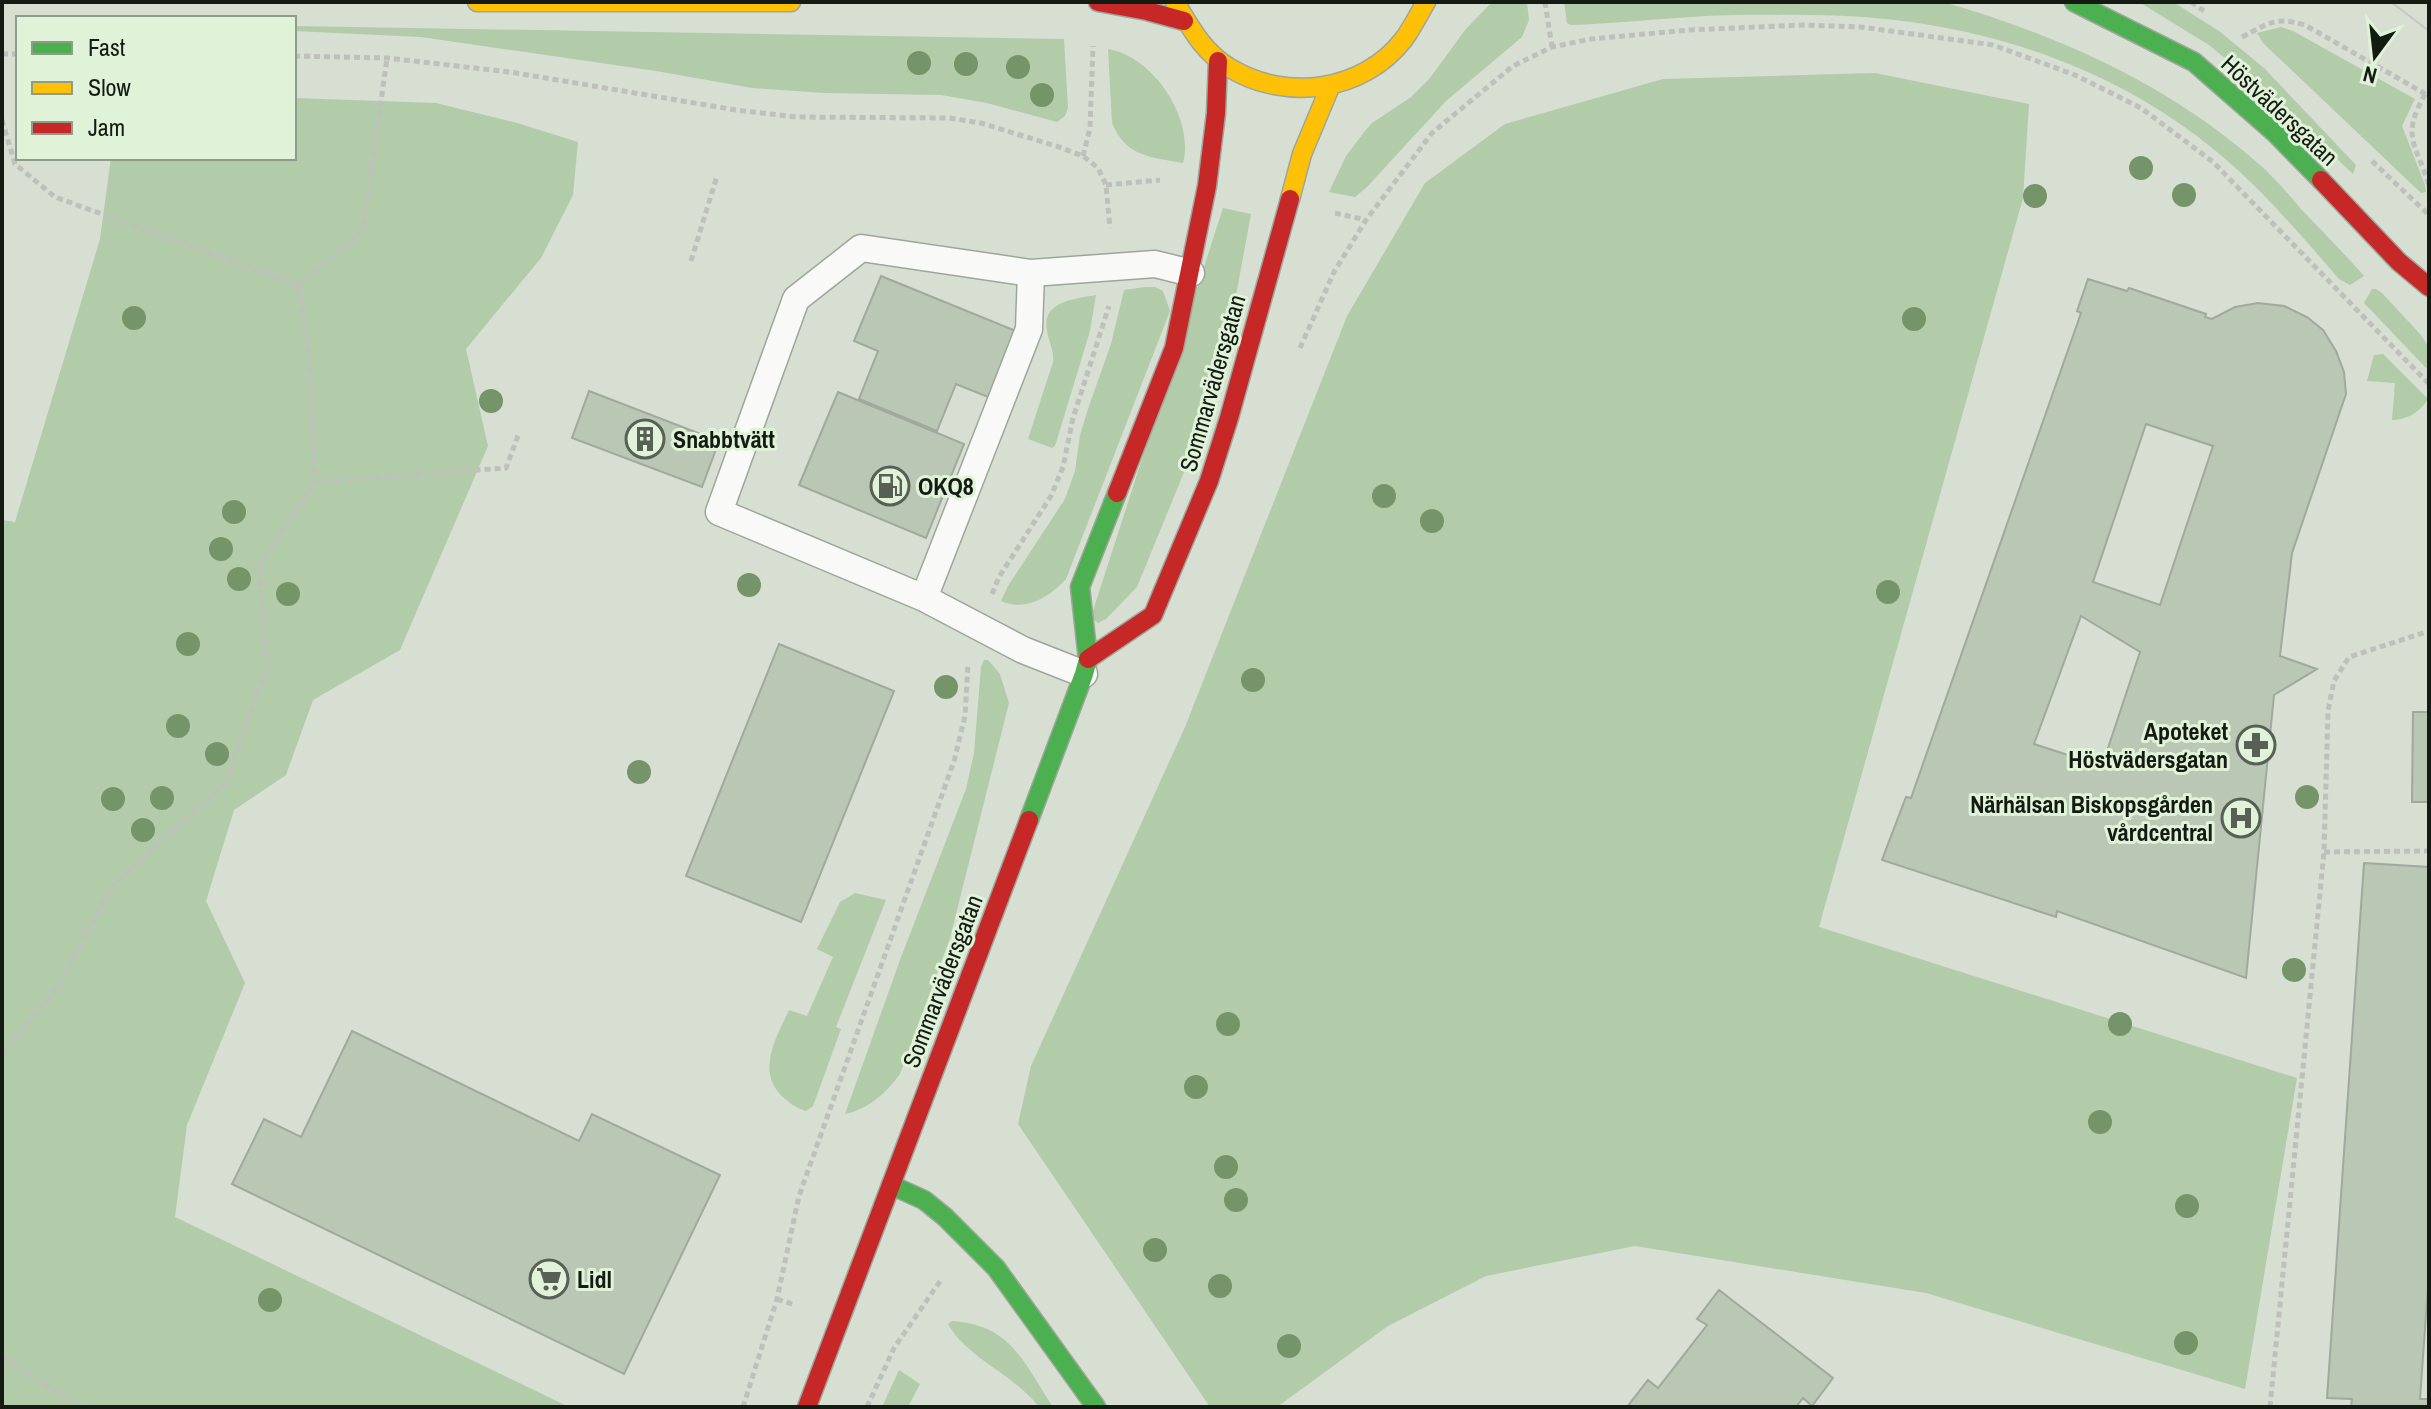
<svg xmlns="http://www.w3.org/2000/svg" width="2431" height="1409" font-family="'Archivo Narrow',sans-serif">
  <style>
    .green { fill: #b2cba9 }
    .building { fill: #b9c7b4; stroke: #a1a89d; stroke-width: 2; fill-rule: evenodd }
    .lines { fill: none; stroke-linecap: round; stroke-linejoin: round }
    .lane-casing { stroke: #9ea69c; stroke-width: 29 }
    .fast-casing { stroke: #9ea69c; stroke-width: 21 }
    .slow-casing { stroke: #9ea69c; stroke-width: 21 }
    .jam-casing { stroke: #9ea69c; stroke-width: 21 }
    .path { stroke: #bdc0bb; stroke-width: 5; stroke-dasharray: 6 4; stroke-linecap: butt }
    .lane { stroke: #f9faf8; stroke-width: 26 }
    .fast { stroke: #4caf50; stroke-width: 18 }
    .slow { stroke: #ffc107; stroke-width: 18 }
    .jam { stroke: #c62828; stroke-width: 18 }
    .tram { stroke: #c4c7c3; stroke-width: 2 }
    .tree { fill: #769469 }
    .labels { text-anchor: middle; dominant-baseline: central; stroke-width: 6; stroke-linejoin: round; paint-order: stroke }
    .street-label { font-size: 24px; fill: #141b12; stroke: #e0f3d9 }
    .poi-label { font-size: 24px; font-weight: bold; fill: #141b12; stroke: #e0f3d9; text-anchor: start }
  </style>
  <rect width="100%" height="100%" fill="#d6dfd2"/>
  <path class="green" d="M1492 2H1527L1529 20 1522 37 1446 101 1367 187 1355 197 1329 192 1346 156 1365 131 1372 123 1411 97 1430 78 1465 30Z
    M1564 2H1943C2058 35 2169 84 2260 165 2275 178 2288 194 2301 209 2322 231 2344 253 2364 276L2350 285 2339 279C2301 235 2262 189 2217 152 2104 58 1958 16 1813 15 1773 15 1732 14 1692 17 1652 19 1611 24 1571 25L1567 23Z
    M2139 2H2173L2219 31 2264 68 2356 165 2353 174 2274 99 2209 45Z
    M294 26 1064 39 1068 108 1065 116 1057 122 987 103 941 95 824 93 752 88 656 71 421 37 294 31Z
    M2281 27 2293 31 2415 99 2402 126 2425 185 2426 192 2421 193 2263 43 2257 33Z
    M1108 49C1153 56 1195 119 1183 163 1151 157 1126 157 1112 123Z
    M1875 73 2029 104 2023 198 1819 927 2297 1078 2245 1389 1926 1293 1635 1246 1486 1276 1388 1326 1277 1407H1210L1018 1124 1031 1066 1185 727 1347 316 1425 183 1505 124 1663 79Z
    M294 98 436 103 517 123 578 142 573 195 541 258 466 349 488 446 400 650 313 700 286 775 234 810 206 901 245 983 187 1125 175 1217 569 1407H2V520L15 522 100 239 111 158H294Z
    M1223 208 1251 214 1231 323 1196 443 1137 587 1106 619 1098 623 1091 617Z
    M1145 287H1155L1163 291 1170 311 1066 579C1050 597 1025 612 1001 601L1008 586 1065 499 1075 471 1080 435 1089 406 1111 344 1124 290Z
    M2372 289H2376L2382 293 2420 334 2429 347V371L2364 303Z
    M1096 295 1090 331 1055 446 1052 448 1028 439 1053 362C1054 351 1049 342 1047 331 1041 301 1075 299 1096 295Z
    M2383 354 2428 399C2420 412 2407 420 2392 420L2395 383 2367 381 2374 355Z
    M984 660H988L1000 674 1009 703 950 938 900 1074C886 1093 869 1109 845 1114L900 960 966 789 974 753 981 667Z
    M855 893 886 900 836 1027 841 1029 813 1106 806 1111C798 1109 791 1104 784 1098 755 1073 776 1038 789 1010L807 1016 833 957 817 949 840 902Z
    M952 1321C1012 1325 1023 1362 1053 1407H1039C1014 1374 969 1360 948 1324Z
    M899 1370 920 1384 908 1407H882Z"/>
  <path class="building" d="M881 276 1016 331 988 397 956 384 937 431 859 399 878 351 854 341Z
    M2088 279 2127 291 2129 288 2206 314 2205 317 2212 319 2235 307 2258 303 2284 306 2307 317 2323 330 2336 351 2344 372 2346 394 2292 553 2280 656 2317 669 2274 695 2246 978 2057 911 2056 917 1882 860 1906 797 1911 798 2081 313 2077 311ZM2146 424 2213 446 2160 605 2093 582ZM2081 616 2140 652 2102 766 2034 744Z
    M589 391 719 441 702 487 572 438Z
    M838 392 964 444 926 538 799 485Z
    M779 644 894 691 801 922 686 876Z
    M2413 712H2429V802H2412Z
    M2364 863 2429 867V1273L2420 1399H2429V1407H2351L2352 1399 2327 1398Z
    M352 1031 579 1141 592 1114 720 1175 624 1374 232 1184 264 1119 301 1137Z
    M1719 1290 1833 1378 1812 1406 1803 1398 1796 1407H1627L1648 1380 1658 1388 1707 1325 1697 1319Z"/>
  <g class="lines">
    <g class="lane-casing">
      <path id="lane" d="M1031 273 1029 329 924 598 1023 650 1084 674
        M924 598 719 512 796 299 861 248 1031 273 1155 264 1191 273"/>
    </g>
    <g class="fast-casing">
      <path id="fast" d="M2074 2 2194 62 2274 132 2321 180
        M1029 820 1084 674 1088 659 1080 587 1117 493
        M891 1185 924 1200 945 1217 996 1268 1096 1407"/>
    </g>
    <g class="slow-casing">
      <path id="slow" d="M477 2H791
        M1175 2C1190 27 1204 53 1230 68 1286 102 1363 92 1404 39 1412 28 1419 14 1426 2
        M1290 199 1302 154 1330 87"/>
    </g>
    <g class="jam-casing">
      <path id="jam" d="M1098 2 1147 11 1184 21
        M2321 180 2399 262 2429 287
        M1117 493 1174 348 1207 186 1216 113 1218 61
        M1088 659 1153 615 1209 481 1229 418 1290 199
        M807 1407 1029 820"/>
    </g>
    <path class="path" d="M1545 2 1552 47
      M2191 2 2204 11
      M2242 37C2270 23 2274 16 2305 25L2429 96
      M2 54H18
      M294 56 387 58 510 72 736 110 796 117 949 118 981 123 1059 147 1083 156 1098 168 1106 185 1110 228
      M2425 94C2401 138 2415 141 2429 185
      M2 120 15 164 55 197 298 285
      M1083 156 1090 128 1093 46
      M2372 161 2429 215
      M1106 185 1160 180
      M1335 213 1366 220
      M691 261 717 176
      M298 285 363 231 387 58
      M1300 348 1334 272 1366 220 1432 133 1513 66 1552 47 1591 39 1689 30 1803 25 1861 27 1993 45 2075 75 2141 108 2213 162 2429 384
      M315 482 506 468 519 433
      M992 594 999 577 1051 496 1063 467 1073 418 1109 306
      M2324 852 2429 851
      M2 1055 60 983 111 887 225 784 266 670 259 566 315 482 308 344 298 285
      M777 1299 795 1305
      M2 1357 82 1407
      M743 1407 777 1299 799 1196 954 761 965 716 968 664
      M867 1407 894 1348 941 1280
      M2270 1407 2324 852 2328 711 2334 681 2349 657 2429 631"/>
    <use href="#lane" class="lane"/>
    <use href="#fast" class="fast"/>
    <use href="#slow" class="slow"/>
    <use href="#jam" class="jam"/>
    <path class="tram" d="M2391 2 2429 31"/>
  </g>
  <g class="tree">
    <circle cx="919" cy="63" r="12"/>
    <circle cx="966" cy="64" r="12"/>
    <circle cx="1018" cy="67" r="12"/>
    <circle cx="1042" cy="95" r="12"/>
    <circle cx="2141" cy="168" r="12"/>
    <circle cx="2184" cy="195" r="12"/>
    <circle cx="2035" cy="196" r="12"/>
    <circle cx="134" cy="318" r="12"/>
    <circle cx="1914" cy="319" r="12"/>
    <circle cx="491" cy="401" r="12"/>
    <circle cx="1384" cy="496" r="12"/>
    <circle cx="234" cy="512" r="12"/>
    <circle cx="1432" cy="521" r="12"/>
    <circle cx="221" cy="549" r="12"/>
    <circle cx="239" cy="579" r="12"/>
    <circle cx="749" cy="585" r="12"/>
    <circle cx="1888" cy="592" r="12"/>
    <circle cx="288" cy="594" r="12"/>
    <circle cx="188" cy="644" r="12"/>
    <circle cx="1253" cy="680" r="12"/>
    <circle cx="946" cy="687" r="12"/>
    <circle cx="178" cy="726" r="12"/>
    <circle cx="217" cy="754" r="12"/>
    <circle cx="639" cy="772" r="12"/>
    <circle cx="2307" cy="797" r="12"/>
    <circle cx="162" cy="798" r="12"/>
    <circle cx="113" cy="799" r="12"/>
    <circle cx="143" cy="830" r="12"/>
    <circle cx="2294" cy="970" r="12"/>
    <circle cx="1228" cy="1024" r="12"/>
    <circle cx="2120" cy="1024" r="12"/>
    <circle cx="1196" cy="1087" r="12"/>
    <circle cx="2100" cy="1122" r="12"/>
    <circle cx="1226" cy="1167" r="12"/>
    <circle cx="1236" cy="1200" r="12"/>
    <circle cx="2187" cy="1206" r="12"/>
    <circle cx="1155" cy="1250" r="12"/>
    <circle cx="1220" cy="1286" r="12"/>
    <circle cx="270" cy="1300" r="12"/>
    <circle cx="2186" cy="1343" r="12"/>
    <circle cx="1289" cy="1346" r="12"/>
  </g>
  <defs>
    <g id="building-ring" transform="scale(2)"><circle r="9.5" fill="#e0f3d9" stroke="#586055" stroke-width="1.5"/><path d="M-4-6H4V6H1V3H-1V6H-4ZM-2.5-4.3h1.7v1.8h-1.7ZM.8-4.3h1.7v1.8H.8ZM-2.5-1h1.7V.8h-1.7ZM.8-1h1.7V.8H.8Z" fill="#586055"/></g>
    <g id="fuel-ring" transform="scale(2)"><circle r="9.5" fill="#e0f3d9" stroke="#586055" stroke-width="1.5"/><path d="M-5.5-6h7V0h2V4h1.3V-2.5L3-4.5l.8-.8L6-3V5H2.5V1h-1V6h-7ZM-4.2-4.7v3.2H.2V-4.7Z" fill="#586055"/></g>
    <g id="pharmacy-ring" transform="scale(2)"><circle r="9.5" fill="#e0f3d9" stroke="#586055" stroke-width="1.5"/><path d="M-2-6h4v4h4v4h-4v4h-4v-4h-4v-4h4Z" fill="#586055"/></g>
    <g id="hospital-ring" transform="scale(2)"><circle r="9.5" fill="#e0f3d9" stroke="#586055" stroke-width="1.5"/><path d="M-5-5h3v3.5h4V-5h3V5h-3V1.5h-4V5h-3Z" fill="#586055"/></g>
    <g id="supermarket-ring" transform="scale(2)"><circle r="9.5" fill="#e0f3d9" stroke="#586055" stroke-width="1.5"/><path d="M-6-5.5h2.5l.6 2H6L4.5 2H-2.5L-4.4-4H-6ZM-1.5 3.2a1.3 1.3 0 1 0 .1 0ZM3 3.2a1.3 1.3 0 1 0 .1 0Z" fill="#586055"/></g>
  </defs>
  <g fill-rule="evenodd">
    <use href="#building-ring" x="645" y="439"/>
    <use href="#fuel-ring" x="890" y="486"/>
    <use href="#pharmacy-ring" x="2256" y="745"/>
    <use href="#hospital-ring" x="2241" y="818"/>
    <use href="#supermarket-ring" x="549" y="1279"/>
  </g>
  <g class="labels">
    <g class="street-label">
      <text transform="translate(2280 110) rotate(43)">Höstvädersgatan</text>
      <text transform="translate(1212 383) rotate(-74)">Sommarvädersgatan</text>
      <text transform="translate(942 981) rotate(-69)">Sommarvädersgatan</text>
    </g>
    <g class="poi-label">
      <text x="673" y="439">Snabbtvätt</text>
      <text x="918" y="486">OKQ8</text>
      <text x="2228" y="731" text-anchor="end">Apoteket<tspan x="2228" dy="28">Höstvädersgatan</tspan></text>
      <text x="2213" y="804" text-anchor="end">Närhälsan Biskopsgården<tspan x="2213" dy="28">vårdcentral</tspan></text>
      <text x="577" y="1279">Lidl</text>
    </g>
  </g>
  <rect width="2431" height="1409" fill="none" stroke="#141b12" stroke-width="8"/>
  <rect x="16" y="16" width="280" height="144" fill="#e0f3d9" stroke="#8e9d89" stroke-width="2"/>
  <rect x="32" y="42" width="40" height="12" fill="#4caf50" stroke="#8e9d89" stroke-width="2"/>
  <text x="88" y="56" font-size="24" fill="#141b12">Fast</text>
  <rect x="32" y="82" width="40" height="12" fill="#ffc107" stroke="#8e9d89" stroke-width="2"/>
  <text x="88" y="96" font-size="24" fill="#141b12">Slow</text>
  <rect x="32" y="122" width="40" height="12" fill="#c62828" stroke="#8e9d89" stroke-width="2"/>
  <text x="88" y="136" font-size="24" fill="#141b12">Jam</text>
  <g transform="translate(2375 56) rotate(195)" stroke="#e0f3d9" stroke-width="6" paint-order="stroke">
  <path d="M0-6L14 30L0 20L-14 30Z" fill="#141b12"/>
  <text y="-12" font-size="22" font-weight="bold" text-anchor="middle" fill="#141b12">N</text>
  </g>
</svg>
